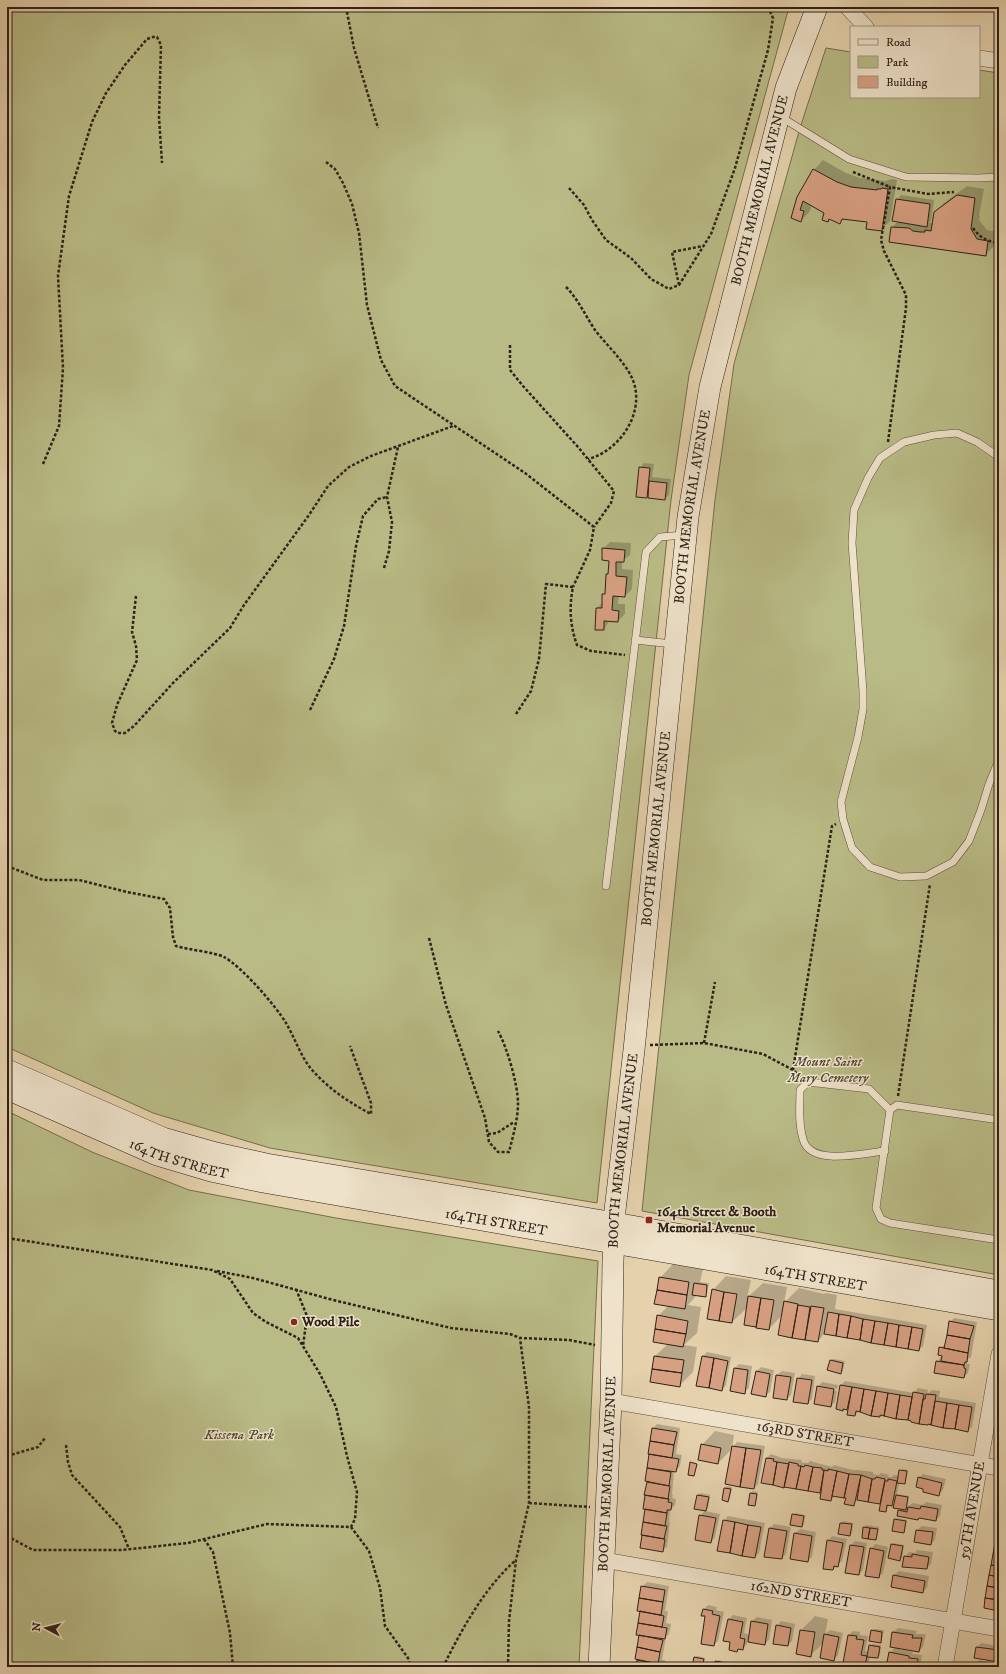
<svg xmlns="http://www.w3.org/2000/svg" width="1006" height="1674" font-family="'IM FELL DW Pica',serif">
  <style>
    .green { fill: #b9bb86; stroke: #746e4f }
    .shadow { fill: #0003 }
    .building { fill: #d7a082; stroke: #2e2118 }
    .lines { fill: none; stroke-linecap: round; stroke-linejoin: round }
    .lane-casing { stroke: #5c4d3d; stroke-width: 8 }
    .street-casing { stroke: #5c4d3d; stroke-width: 16 }
    .secondary-casing { stroke: #2e2118; stroke-width: 22 }
    .path { stroke: #2e2118; stroke-width: 2.5; stroke-dasharray: 3 2; stroke-linecap: butt }
    .lane { stroke: #eee2ca; stroke-width: 7 }
    .street { stroke: #eee2ca; stroke-width: 15 }
    .secondary { stroke: #eee2ca; stroke-width: 21 }
    .poi-dot { fill: #8f2418; stroke: #eee2ca; stroke-width: 1.5 }
    .labels { text-anchor: middle; dominant-baseline: central; stroke-width: 3; stroke-linejoin: round; paint-order: stroke }
    .street-label { font-size: 14px; fill: #2e2118; stroke: #eee2ca }
    .park-label { font-size: 14px; font-style: italic; fill: #514834; stroke: #eee2ca }
    .poi-label { font-size: 14px; font-weight: bold; fill: #2e2118; stroke: #eee2ca; text-anchor: start }
  </style>
  <rect width="100%" height="100%" fill="#e5d2ad"/>
  <filter id="stains"><feTurbulence type="fractalNoise" baseFrequency=".005" numOctaves="4"/><feColorMatrix values="0 0 0 0 .2 0 0 0 0 .09 0 0 0 0 .02 0 0 0 .5 -.17"/></filter>
  <radialGradient id="worn" r=".72"><stop offset=".6" stop-color="#630" stop-opacity="0"/><stop offset="1" stop-color="#630" stop-opacity=".3"/></radialGradient>
  <path class="green" d="M7 7H789L689 375 671 500 597 1203 270 1148 153 1113 7 1047Z
    M826 48 851 52V97H979V70L999 73V1275L642 1211 715 500 734 364 800 128Z
    M7 1111 92 1152 189 1190 336 1218 598 1261 579 1667H7Z"/>
  <path class="shadow" d="M823 160 846 173 860 178 886 181 892 179 897 180 890 221 881 230 868 221 845 218 840 223 830 218 828 221 825 212 812 205 810 211 801 221 792 218 814 170Z
    M967 186 984 189 979 216H980L979 220 987 230 997 232 995 245 985 255 892 228 898 221 897 200 901 195 934 200 931 221 929 223H933L935 212 944 203Z
    M644 463 654 464 652 477 671 479 669 495 665 499 637 496 640 468Z
    M610 542 631 543 630 555 622 561V569L633 570 632 589 625 596H619L618 604H625V614L618 621 610 620 604 629 597 608 603 602V594L606 592 607 574 609 572 610 560 603 549Z
    M673 1264 703 1269 700 1282 709 1283 707 1294 705 1296 697 1295 688 1305 701 1307 697 1333 684 1345 697 1347 693 1372 679 1386 651 1381 655 1356 668 1344 658 1316 669 1305 660 1278Z
    M726 1276 751 1280 747 1298 763 1283 787 1287 784 1303 799 1288 824 1294 825 1293 837 1295 835 1309 927 1325 923 1346 919 1350 825 1333 818 1341 779 1335 783 1314 769 1329 745 1324 748 1307 732 1322 713 1290Z
    M954 1318 977 1322 971 1357 968 1359 967 1364H970L968 1373 964 1377 937 1362 941 1357 943 1358 940 1348 946 1344 950 1322Z
    M707 1352 731 1357 726 1385 722 1390 703 1356Z
    M833 1359 845 1361 843 1371 841 1372 831 1360Z
    M739 1364 752 1366 749 1388 744 1392 731 1390 735 1368Z
    M761 1367 774 1370 770 1392 765 1396 757 1371Z
    M782 1371 795 1373 791 1395 787 1399 777 1375Z
    M802 1374 815 1376 812 1399 808 1403 798 1379Z
    M845 1381 914 1393 918 1388 928 1390 927 1394 932 1390 940 1391 939 1397 976 1403 972 1427 967 1431 908 1419 865 1413 859 1411 855 1415 849 1409H837L841 1385Z
    M822 1382 838 1385 837 1389 820 1386V1388L837 1391 835 1402 831 1406 818 1387Z
    M657 1424 680 1428 676 1454 682 1455 680 1466 676 1471 674 1470 672 1495H673L672 1498 676 1499 675 1505 670 1510 669 1522H670L667 1547 662 1551 646 1508H644L650 1454 649 1453 653 1428Z
    M715 1431 734 1435 732 1448 737 1442 765 1446 758 1484 754 1488 733 1448 718 1463 702 1445Z
    M771 1454 782 1458 802 1460 801 1462 808 1463 810 1461 832 1467 834 1465 853 1470H858L873 1472V1474L879 1475 881 1473 889 1475 888 1477H892L894 1475 900 1476 902 1469 908 1470 906 1481 904 1483H899L897 1494 909 1496 907 1507 913 1503 923 1505 926 1502 942 1505 940 1516 936 1520 920 1517 918 1519 899 1511 902 1508 896 1501 890 1505 885 1511 882 1504 858 1499 854 1505 847 1497 835 1496 831 1500 821 1493 762 1483 767 1458Z
    M923 1474 946 1479 943 1490 939 1494 919 1478Z
    M727 1486 732 1487 730 1499 728 1500H723L725 1488Z
    M753 1491 758 1492 756 1503 754 1504H749L751 1493Z
    M700 1493 710 1495 708 1508 705 1511 720 1514 715 1537 711 1542 700 1516 705 1510 698 1495Z
    M795 1513 805 1515 804 1524 802 1526 793 1515Z
    M728 1516 765 1523 759 1553 755 1557 724 1521Z
    M896 1518 907 1520 905 1530 903 1532 895 1520Z
    M843 1521 853 1523 852 1533 850 1535 841 1523Z
    M774 1524 791 1527 786 1554 782 1558 770 1528Z
    M866 1525 879 1527 877 1537 875 1539 863 1537 864 1527Z
    M922 1526 937 1528 935 1540 931 1544 915 1542 917 1530Z
    M800 1529 816 1532 812 1557 807 1561 795 1533Z
    M832 1536 847 1539 842 1561 833 1569 828 1541Z
    M855 1541 867 1543 863 1570 859 1574 850 1546Z
    M893 1543 904 1545 902 1558 900 1560 892 1545Z
    M875 1544 888 1547 883 1573 879 1577 871 1549Z
    M917 1550 933 1552 931 1564 927 1568 905 1557 909 1552 915 1553Z
    M899 1571 929 1576 927 1588 922 1592 894 1575Z
    M647 1582 669 1586 665 1611H668L666 1623 671 1624 669 1634 666 1637 662 1660H665L664 1667H637L640 1635 637 1634 641 1610 642 1587Z
    M708 1605 717 1607 716 1610 724 1612 718 1641 714 1645 703 1610Z
    M733 1615 747 1618 744 1633 750 1635 752 1621 757 1617 772 1620 769 1640 764 1644 748 1641 747 1644 743 1649 739 1648 736 1651 732 1641 729 1619Z
    M815 1616 828 1619 825 1634 830 1630 843 1633 838 1655 834 1660 824 1642 810 1656 797 1653 801 1630Z
    M781 1621 795 1624 792 1641 788 1645 777 1626Z
    M898 1628 917 1631 916 1634H926L923 1647 919 1651 900 1648 899 1649 913 1652 912 1654 922 1655 920 1667H887L890 1653 896 1647 891 1646 893 1632Z
    M874 1629 884 1630 882 1640 881 1642 872 1631Z
    M853 1631 860 1632V1635L868 1636 865 1651 869 1652 872 1644 881 1645 880 1655 878 1657 870 1656 869 1661 865 1665 849 1635Z
    M981 1643 999 1646V1661L977 1647Z
    M697 1656 705 1658 703 1667H693L695 1658Z
    M718 1660 727 1662 726 1666 715 1667Z
    M979 1660 999 1664V1667H974Z
    M806 1663 816 1664V1667H804Z
    M739 1664 747 1665V1667H736Z
    M869 1665 878 1667H867Z"/>
  <path class="building" d="M813 169 837 182 851 187 877 190V189H881L882 188 888 189 882 231 866 229 867 222 842 219 840 224 829 219 828 222 822 220 824 213 803 201 800 210 804 211 801 222 791 218 797 197Z
    M957 195 975 198 971 229 977 239 988 241 986 256 889 242 891 227 909 228 913 231 920 232H925V230L931 231 934 212Z
    M896 199 930 204 927 227 892 221Z
    M639 467 650 468 647 498 636 497Z
    M649 481 667 483 665 500 648 498Z
    M602 548 625 550 624 562H616V576L627 577 625 597 613 596 612 610 619 611 618 622 604 621V630H595L596 608H602V594H605L606 574H608L609 561 602 560Z
    M659 1277 689 1282 687 1295 657 1290Z
    M694 1283 707 1285 706 1297 692 1295Z
    M712 1289 724 1292 719 1321 707 1319Z
    M657 1290 687 1295 685 1309 654 1304Z
    M724 1292 737 1294 732 1323 719 1321Z
    M748 1296 761 1298 756 1327 744 1325Z
    M761 1298 774 1300 769 1330 756 1328Z
    M784 1301 798 1304 792 1338 778 1335Z
    M798 1305 810 1307 805 1340 792 1338Z
    M811 1306 824 1308 818 1342 805 1340Z
    M828 1312 839 1314 836 1336 824 1334Z
    M839 1314 851 1316 847 1338 836 1336Z
    M657 1315 688 1321 686 1334 655 1329Z
    M851 1316 863 1319 860 1340 847 1338Z
    M863 1319 875 1321 871 1343 860 1340Z
    M875 1321 888 1323 884 1345 871 1343Z
    M949 1321 974 1326 970 1339 947 1335Z
    M888 1323 899 1325 896 1347 884 1345Z
    M899 1325 912 1327 908 1349 896 1347Z
    M912 1327 923 1329 919 1351 908 1349Z
    M655 1329 686 1334 683 1347 653 1342Z
    M947 1335 970 1339 968 1353 944 1348Z
    M939 1347 968 1353 967 1362H965L964 1365 941 1361 942 1356 938 1355Z
    M654 1356 684 1360 682 1373 652 1369Z
    M702 1356 714 1358 709 1388 696 1386Z
    M714 1358 728 1361 722 1391 709 1388Z
    M830 1360 843 1363 841 1374 827 1370Z
    M936 1361 964 1365V1368L966 1369 964 1378 934 1373Z
    M734 1368 748 1370 745 1394 730 1391Z
    M652 1369 682 1373 680 1387 650 1382Z
    M756 1371 770 1374 766 1397 751 1394Z
    M776 1375 791 1377 787 1400 773 1398Z
    M797 1378 812 1380 808 1404 793 1402Z
    M840 1385 852 1387 847 1410 843 1409V1411L836 1409Z
    M817 1386 834 1389 831 1407 814 1404Z
    M852 1387 864 1389 860 1412 856 1411 855 1416 847 1415Z
    M864 1389 876 1391 871 1416 860 1412Z
    M876 1391 888 1393 884 1416 880 1415V1417L871 1416Z
    M913 1392 924 1394 919 1424 911 1422V1421L908 1420Z
    M888 1393 900 1395 896 1419 884 1416Z
    M926 1394 936 1395 931 1425 928 1424V1425L919 1424 923 1399H925Z
    M900 1395 912 1397 908 1420 896 1419Z
    M935 1401 947 1403 943 1428 931 1425Z
    M947 1403 959 1405 955 1429 943 1428Z
    M959 1405 972 1407 968 1432 955 1429Z
    M652 1428 677 1432 674 1445 650 1441Z
    M650 1441 674 1445 672 1458 648 1454Z
    M701 1444 721 1448 718 1464 698 1460Z
    M732 1446 746 1448 740 1487 725 1484Z
    M746 1448 761 1450 754 1489 740 1487Z
    M649 1454 679 1459 676 1472 647 1468Z
    M766 1458 774 1459 773 1461 777 1462 773 1485 761 1483Z
    M690 1462 697 1464 694 1476 688 1475Z
    M777 1462 789 1464 784 1488 773 1485Z
    M789 1462 798 1464V1466H801L796 1489 784 1487Z
    M805 1465 813 1467 808 1491 796 1489 801 1466 804 1467Z
    M813 1467 822 1468V1470H824L820 1493 808 1491Z
    M647 1468 671 1472 669 1486 645 1481Z
    M828 1469 837 1471 831 1501 820 1499 824 1470 828 1471Z
    M899 1470 907 1471 905 1484 897 1483Z
    M837 1471 849 1474 844 1498 832 1496Z
    M849 1474 861 1475 854 1506 844 1504 846 1498H844Z
    M861 1475 872 1479 868 1502 857 1500Z
    M876 1477 885 1479 880 1504 868 1502 872 1479H875Z
    M918 1477 942 1483 939 1496 923 1492V1489L916 1487Z
    M888 1479 897 1481 892 1506 887 1505 886 1512 879 1511 885 1481H888Z
    M647 1482 670 1486 668 1499 644 1495Z
    M724 1488 731 1489 728 1502 722 1500Z
    M750 1493 757 1494 755 1506 748 1505Z
    M645 1495 669 1499 668 1502 672 1503 671 1510H667V1513L643 1509Z
    M697 1495 709 1497 706 1511 694 1509Z
    M896 1495 908 1497 906 1510 893 1508Z
    M921 1506 938 1509 936 1521 919 1518 918 1520 897 1516 898 1510 907 1512 908 1507 920 1509Z
    M645 1509 667 1513 665 1526 643 1522Z
    M792 1514 804 1516 802 1527 790 1525Z
    M699 1515 716 1518 711 1543 695 1540Z
    M894 1519 906 1521 904 1533 892 1531Z
    M723 1520 735 1522 730 1553 717 1551Z
    M643 1522 667 1526 664 1539 641 1535Z
    M735 1522 748 1525 742 1556 730 1553Z
    M840 1523 852 1524 850 1536 838 1534Z
    M748 1525 761 1527 755 1558 742 1556Z
    M863 1527 870 1528 868 1539 862 1538Z
    M769 1528 787 1531 782 1559 764 1557Z
    M870 1528 878 1529 876 1540 868 1539Z
    M916 1530 933 1532 931 1545 914 1542Z
    M997 1532 999 1533V1544L995 1543Z
    M794 1533 812 1536 808 1562 790 1559Z
    M642 1535 665 1539 663 1552 640 1548Z
    M827 1540 843 1543 838 1567 834 1566 833 1570 823 1569Z
    M995 1543 999 1544V1555L993 1554Z
    M891 1544 903 1546 900 1561 888 1558Z
    M850 1545 864 1547 859 1575 845 1573Z
    M870 1548 884 1551 879 1578 865 1576Z
    M912 1554 929 1557 927 1569 902 1567 904 1556 912 1557Z
    M993 1554 999 1555V1566L991 1565Z
    M991 1565 999 1566V1577L989 1575Z
    M893 1575 925 1581 923 1593 891 1587Z
    M989 1575 999 1577V1588L987 1586Z
    M641 1586 665 1590 663 1602 639 1598Z
    M987 1586 999 1588V1600L985 1598Z
    M639 1598 663 1602 661 1615 637 1611Z
    M985 1598 999 1600V1611L984 1608Z
    M703 1609 713 1611 712 1614 720 1616 714 1646 701 1644 705 1616H701Z
    M640 1611 664 1616 662 1627 638 1623Z
    M728 1619 743 1622 740 1638 745 1639 743 1650 738 1649 737 1652 729 1650 730 1642 723 1641Z
    M751 1621 768 1624 765 1645 748 1642Z
    M638 1623 667 1628 665 1639 636 1635Z
    M776 1625 791 1628 788 1646 773 1644Z
    M800 1630 815 1632 811 1657 796 1654Z
    M871 1630 882 1632 881 1643 869 1641Z
    M892 1632 913 1635 912 1638H922L919 1652 890 1647Z
    M824 1634 839 1637 834 1661 820 1658Z
    M639 1635 663 1640 660 1652 637 1647Z
    M848 1635 857 1636 856 1639 864 1640 861 1655 867 1656 865 1666 843 1663Z
    M869 1645 880 1647 878 1658 867 1657Z
    M637 1647 660 1652 658 1664 635 1659Z
    M976 1647 999 1650V1662L974 1658Z
    M889 1652 909 1656V1658L918 1659 917 1667H886Z
    M694 1657 704 1659 702 1667H692Z
    M637 1660 661 1664V1667H636Z
    M715 1661 725 1663V1667H714Z
    M973 1664 982 1665 991 1667H973Z"/>
  <g class="lines">
    <g class="lane-casing">
      <path id="lane" d="M781 117 849 159 906 177 978 178 999 177
        M999 457 977 442 957 433 934 435 904 442 880 458 868 478 854 510 852 543 863 691V709L858 737 841 802 843 819 852 848 870 867 900 877 926 876 953 862 969 841 981 810 989 784 996 767 999 763
        M635 640 673 644
        M606 886 646 552 660 537 684 535
        M999 1120 897 1105 890 1110 876 1208 881 1219 890 1223 999 1240
        M885 1151C864 1153 810 1167 803 1139 798 1123 800 1106 800 1090L808 1082 869 1089 890 1110"/>
    </g>
    <g class="street-casing">
      <g id="street">
        <path d="M847 7 866 27"/>
        <path d="M979 58 999 61"/>
        <path id="s1" d="M611 1401 999 1468"/>
        <path id="s2" d="M604 1560 999 1629"/>
        <path id="s3" d="M945 1667 999 1354"/>
      </g>
    </g>
    <g class="secondary-casing">
      <g id="secondary">
        <path d="M7 1070 163 1138 216 1153 266 1164 603 1221 999 1291"/>
        <path id="s4" d="M7 1089 157 1155 211 1171 263 1182 999 1310"/>
        <path id="s5" d="M599 1667 611 1401 613 1261 615 1210 634 1050 688 517 710 387 786 88 817 7"/>
      </g>
    </g>
    <path class="path" d="M346 7 354 48 378 128
      M326 162 335 169 343 183 352 204 359 233 367 305 381 360 395 386 525 473 594 527 590 550 573 587
      M853 172 890 187
      M569 188 584 205 592 220 606 240 631 258 651 279 669 289 679 285 711 234 735 168 768 50 773 18 768 7
      M973 228C979 237 988 242 999 243
      M679 285 672 252 703 246
      M566 287C578 299 585 315 595 330 607 346 631 367 635 387 642 418 617 452 588 459
      M510 345V370L523 386 578 447 614 491 611 503 594 527
      M888 442 906 308V295L884 251 881 240 890 187 928 194 954 192
      M43 464 59 426 63 368 58 276 69 196 92 122 106 93 125 65 147 39 153 37H157L161 45 159 117 162 163
      M384 568 389 551 392 522 387 497 398 447
      M136 596 132 632 136 646 137 660 117 705 112 723 115 731 118 733H125L134 726 173 683 230 628 244 605 309 515 328 486 349 467 371 456 453 426
      M310 710 334 659 344 626 356 546 363 516 378 499 387 497
      M516 714 531 691 539 659 546 584 573 587C569 607 570 626 577 645L591 651 625 655
      M7 866 43 880H79L127 892 164 899 170 908 173 937 176 946C189 950 214 952 224 957 241 966 276 1006 286 1023 295 1038 301 1058 313 1071 329 1089 350 1103 371 1114V1103L350 1046
      M429 938 446 1005 485 1118 489 1142 498 1152H509C513 1136 518 1119 518 1103 518 1085 507 1047 498 1031
      M704 1043 715 982
      M650 1045 704 1043 763 1054 793 1070 801 1077
      M793 1070 832 826 836 824
      M898 1096 930 884
      M488 1134 497 1133 514 1122
      M7 1238 212 1270 230 1279 253 1313 266 1322 298 1338 320 1374 336 1407 347 1456 357 1492 355 1519 351 1527
      M217 1271 253 1278 333 1300 451 1328 510 1334 520 1338 569 1340 595 1345
      M296 1289 307 1316 303 1346
      M66 1445 68 1462 72 1475 120 1527 129 1549
      M7 1456 38 1447 45 1438
      M529 1503 590 1507
      M7 1536 33 1550H122L188 1543 267 1524 351 1527 369 1551 380 1588 385 1626 408 1658 411 1667
      M204 1539 213 1552 230 1633 233 1667
      M443 1667C462 1629 484 1588 516 1560
      M508 1667 509 1621 516 1560 529 1503V1407L520 1338"/>
    <use href="#lane" class="lane"/>
    <use href="#street" class="street"/>
    <use href="#secondary" class="secondary"/>
  </g>
  <g class="poi-dot">
    <rect x="645" y="1216" width="8" height="8" rx="2"/>
    <circle cx="294" cy="1322" r="4"/>
  </g>
  <g class="labels">
    <g class="street-label">
      <text stroke="none"><textPath href="#s5" startOffset="1489">BOOTH MEMORIAL AVENUE</textPath></text>
      <text stroke="none"><textPath href="#s5" startOffset="1165">BOOTH MEMORIAL AVENUE</textPath></text>
      <text stroke="none"><textPath href="#s5" startOffset="841">BOOTH MEMORIAL AVENUE</textPath></text>
      <text stroke="none"><textPath href="#s5" startOffset="517">BOOTH MEMORIAL AVENUE</textPath></text>
      <text stroke="none"><textPath href="#s4" startOffset="186">164TH STREET</textPath></text>
      <text stroke="none"><textPath href="#s4" startOffset="510">164TH STREET</textPath></text>
      <text stroke="none"><textPath href="#s4" startOffset="834">164TH STREET</textPath></text>
      <text stroke="none"><textPath href="#s1" startOffset="197">163RD STREET</textPath></text>
      <text stroke="none"><textPath href="#s5" startOffset="193">BOOTH MEMORIAL AVENUE</textPath></text>
      <text stroke="none"><textPath href="#s3" startOffset="159">59TH AVENUE</textPath></text>
      <text stroke="none"><textPath href="#s2" startOffset="200">162ND STREET</textPath></text>
    </g>
    <g class="park-label">
      <text x="828" y="1062">Mount Saint<tspan x="828" dy="16">Mary Cemetery</tspan></text>
      <text x="239" y="1435">Kissena Park</text>
    </g>
    <g class="poi-label">
      <text x="657" y="1212">164th Street &amp; Booth<tspan x="657" dy="16">Memorial Avenue</tspan></text>
      <text x="302" y="1322">Wood Pile</text>
    </g>
  </g>
  <rect width="1006" height="1674" fill="none" stroke="#e5d2ad" stroke-width="24"/>
  <rect x="8" y="8" width="990" height="1658" fill="none" stroke="#2e2118" stroke-width="2"/>
  <rect x="12" y="12" width="982" height="1650" fill="none" stroke="#2e2118"/>
  <rect x="850" y="26" width="130" height="72" fill="#eee2ca" stroke="#a19583"/>
  <rect x="858" y="39" width="20" height="6" fill="#eee2ca" stroke="#a19583"/>
  <text x="886" y="46" font-size="12" fill="#2e2118">Road</text>
  <rect x="858" y="56" width="20" height="12" fill="#b9bb86" stroke="#a19583"/>
  <text x="886" y="66" font-size="12" fill="#2e2118">Park</text>
  <rect x="858" y="76" width="20" height="12" fill="#d7a082" stroke="#a19583"/>
  <text x="886" y="86" font-size="12" fill="#2e2118">Building</text>
  <g transform="translate(46 1628) rotate(277)" stroke="#eee2ca" stroke-width="3" paint-order="stroke">
  <path d="M0-3L7 15L0 10L-7 15Z" fill="#2e2118"/>
  <text y="-6" font-size="11" font-weight="bold" text-anchor="middle" fill="#2e2118">N</text>
  </g>
  <rect width="100%" height="100%" filter="url(#stains)"/>
  <rect width="100%" height="100%" fill="url(#worn)"/>
</svg>
